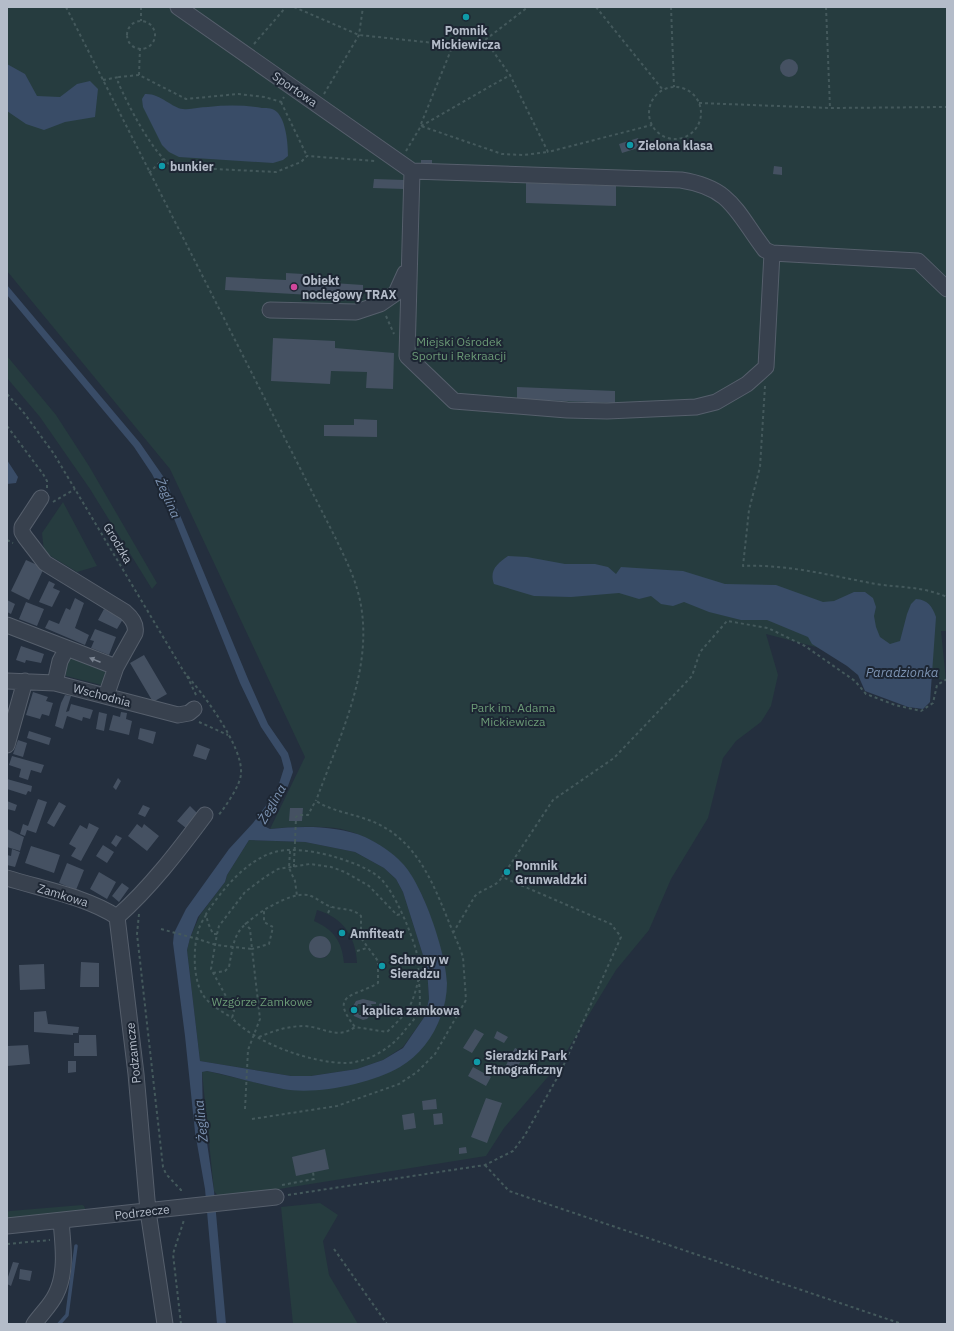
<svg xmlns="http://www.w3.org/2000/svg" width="954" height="1331" font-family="'IBM Plex Sans',sans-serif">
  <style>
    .green { fill: #263c3f; fill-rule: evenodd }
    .water { fill: #394c67; fill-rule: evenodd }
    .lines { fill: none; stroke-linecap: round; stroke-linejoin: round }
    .stream { stroke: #394c67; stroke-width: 3.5 }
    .building { fill: #455162 }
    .minor-casing { stroke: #565f6c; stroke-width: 17 }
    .path { stroke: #44595c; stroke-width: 2; stroke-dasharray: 3 3; stroke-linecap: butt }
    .minor { stroke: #38414e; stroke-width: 15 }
    .path-bridge { stroke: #44595c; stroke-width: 2; stroke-dasharray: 3 3; stroke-linecap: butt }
    .oneway { fill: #7c8592 }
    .culture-dot { fill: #0f9aa8; stroke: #1d2633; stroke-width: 1.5 }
    .hotel-dot { fill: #d1479c; stroke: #1d2633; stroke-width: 1.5 }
    .labels { text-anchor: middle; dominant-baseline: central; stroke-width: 4; stroke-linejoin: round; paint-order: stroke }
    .poi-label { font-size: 12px; font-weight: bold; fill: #b4bcc9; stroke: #1d2633; text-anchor: start }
    .street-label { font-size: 12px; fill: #b4bcc9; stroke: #1d2633 }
    .park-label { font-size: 12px; fill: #6b9a76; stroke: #1d2633 }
    .water-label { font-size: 13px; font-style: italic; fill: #7c92b1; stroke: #1d2633 }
  </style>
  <rect width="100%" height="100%" fill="#242f3e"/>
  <path class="green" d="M7 7H947V631H941L946 681 766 634 778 675 771 706 761 722 736 741 723 758 708 818 671 879 649 930 616 970 559 1064 504 1128 486 1156 273 1190 218 1196 214 1191 202 1072 207 1071 283 1089 348 1085 437 1026C441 1013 446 998 446 984 447 970 438 949 435 934 423 883 398 845 345 830 326 825 290 827 270 829L305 757 170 469 7 271Z
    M7 356 56 415 89 466 157 583 152 589 90 489 40 417 7 378Z
    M63 502 97 566 77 572 44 552 42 533Z
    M70 656 109 669 105 686 66 676 64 668Z
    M249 840 305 842 355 852 384 868 396 879 403 892 427 968 429 999 425 1016 403 1047 383 1060 357 1069 311 1076H291L200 1061 187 950 190 938 200 915 225 882 227 875ZM317 910C342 917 356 936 357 963H344C342 941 334 930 314 921ZM320 936 329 941 331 948 326 957C315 961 307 953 311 942Z
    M320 1203 338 1215 323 1241 329 1275 358 1324H293L281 1207Z
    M82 1205 84 1206 86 1211 7 1220V1212L10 1211Z"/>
  <path class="water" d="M7 64 25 74 37 96 60 97 77 84 90 81 98 89 95 117 65 122 44 130 26 124 7 111Z
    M145 94C160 93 172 108 183 109 191 110 199 107 208 107 226 105 244 105 262 108 268 108 273 108 277 112 286 121 288 143 288 156L283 160 273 163 179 157 169 152 162 145 143 107 142 99Z
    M7 285 140 443 165 479 248 679 268 724 288 753 291 763 293 772 288 786 264 826 270 829C301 826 336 825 365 837 378 843 393 853 402 863 423 884 446 953 447 983 447 1016 428 1051 400 1067 371 1084 316 1095 283 1089 258 1084 232 1076 207 1071L202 1072 203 1115 214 1191 226 1324H217L205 1189 195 1132 185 1036 173 943 174 933 186 909 229 849 253 823 270 800 278 787 284 768 281 757 261 727 240 683 171 511 152 474 134 447 7 295ZM249 840 305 842 355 852 384 868 396 879 403 892 427 968 429 999 425 1016 403 1048 383 1060 357 1069 311 1076H291L200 1061 187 950 190 938 198 917 225 882 227 875Z
    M7 460 18 477 16 483 7 484Z
    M508 556 527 557 565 564H595L608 567 616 574 621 567 683 571 725 584 776 585 823 602 834 601 854 592H865L873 598 876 607 874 616 876 627 880 637 890 644 900 641 907 614 911 604 916 599C928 600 932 606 936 617L930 702 923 709 908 707 865 691 858 675 847 666 812 644 808 637 767 620H741L709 612 684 602 673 606 661 604 651 596 639 599 619 593 571 597 534 596 494 584C489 570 497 564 508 556Z"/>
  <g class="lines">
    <path class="stream" d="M59 1324 67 1315 76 1246"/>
  </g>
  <path class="building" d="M780 68a9 9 0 1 1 18 0a9 9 0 1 1-18 0Z
    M638 138 641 147 622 153 619 144Z
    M421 160H432V166H421Z
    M774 166 782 167V175L773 174Z
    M374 179 405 180 404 189 373 188Z
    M526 183 616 186V206L526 203Z
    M286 273 303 274V281L363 285V298L225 290 226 277 286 280Z
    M273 338 335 341V348L394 353 393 389 366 388 367 372 331 371 330 384 271 381Z
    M517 387 615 391V403L517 399Z
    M354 419 377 420V437L324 436V425H354Z
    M26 560 44 568 29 600 11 591Z
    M49 581 55 584 53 588 60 591 52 607 39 602Z
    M75 598 84 603 75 628 89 635 85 645 45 628 49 620 59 624 66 608 70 610Z
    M7 600 15 604 11 614 7 612Z
    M26 602 44 609 37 626 19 619Z
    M104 609 123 619 117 629 98 620Z
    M95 629 116 637 109 655 91 648 94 641 90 640Z
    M21 646 44 654 41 663 26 660 25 663 16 660Z
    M144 655 167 694 153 702 130 663Z
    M33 692 48 697 46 701 53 703 49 716 42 714 40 719 26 715Z
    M65 695 71 696 66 712 69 711 71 704 93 710 90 719 83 717 82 721 67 716 63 729 55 726 61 703Z
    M99 712 107 714 104 731 96 729Z
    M121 712 127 713 126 719 132 721 129 735 109 730 113 715 120 717Z
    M140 728 156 732 153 744 138 739Z
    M29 731 51 738 49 745 27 738Z
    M18 740 27 743 23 757 13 754Z
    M197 744 210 749 206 760 193 756Z
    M12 756 44 765 41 773 31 770 28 780 19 777 21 769 9 765Z
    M118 778 121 781 116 790 113 787Z
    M7 779 32 786 31 792 28 791 26 795 7 789Z
    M38 799 47 802 36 833 27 830 25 836 20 834 23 824 28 826Z
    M7 801 17 805 15 811 7 809Z
    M59 802 66 806 54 827 47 823Z
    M143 805 150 808 145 817 138 814Z
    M190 806 198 814 186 828 177 821Z
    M290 808H303L302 821H289Z
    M89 823 99 828 81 861 71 856 76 848 69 844 80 825 87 829Z
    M137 824 142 828 144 824 159 836 147 851 128 836Z
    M7 829 24 837 20 851 7 847Z
    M116 835 122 838 116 847 111 843Z
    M103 845 114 852 107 863 96 856Z
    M31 846 60 855 54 873 25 863Z
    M12 849 20 852 15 867 7 865V855L11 856Z
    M67 863 84 870 76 890 59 883Z
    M99 872 116 882 107 899 90 889Z
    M122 883 129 888 119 902 112 896Z
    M309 947a11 11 0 1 1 22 0a11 11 0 1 1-22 0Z
    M81 962 99 963V987H80Z
    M44 964 45 989 20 990 19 965Z
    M363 999 376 1002V1004H371L373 1008H368L365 1004H358L356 1008 359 1015H365L368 1012 372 1013 367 1019 363 1020 354 1016 352 1008 356 1001Z
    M381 1003 384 1006V1012L380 1016H376V1013L381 1012 379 1004Z
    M46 1011 48 1024 79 1027 78 1033H73V1035L34 1032V1012Z
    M475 1029 484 1034 472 1053 463 1048Z
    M497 1031 508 1037 504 1043 494 1038Z
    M79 1035H96L97 1056H74V1043H79Z
    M28 1045 30 1064 7 1066V1046Z
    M515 1048 525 1053 514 1074 504 1069Z
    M68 1061H76V1072L68 1073Z
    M473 1067 491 1077 486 1086 468 1076Z
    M486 1098 502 1103 487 1143 471 1137Z
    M436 1099 437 1109 423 1110 422 1101Z
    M414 1113 416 1128 404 1130 402 1115Z
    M442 1113 443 1124 434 1125 433 1114Z
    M466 1147 467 1153 459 1154V1148Z
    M325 1149 329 1169 296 1176 292 1157Z
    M13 1262 19 1263 11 1286 7 1284V1280Z
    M20 1269 32 1271 30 1281 19 1279Z"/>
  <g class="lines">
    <g class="minor-casing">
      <path id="minor" d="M178 7 412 171
        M412 171 681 180C732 188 736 212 765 250L772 253 766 367 747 384 716 402 696 407 607 411 567 410 454 401 407 356Z
        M772 253 918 261 947 289
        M270 310 356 312 380 304 396 293 405 273
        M41 498 22 527V532L25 537 45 563 125 612C131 617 137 624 135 633L116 667
        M7 625 116 667 106 696
        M7 681 55 683 178 715 189 713 194 709
        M55 683 60 661 67 648
        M7 745 25 681
        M7 878C42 889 87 897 117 917
        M117 917 136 1074 148 1211 165 1324
        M117 917C150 888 179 850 205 815
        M7 1226 276 1197
        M34 1324C41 1314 51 1305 56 1294 67 1272 63 1245 61 1221"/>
    </g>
    <path class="path" d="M66 7 335 537C344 556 354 575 359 596 376 666 339 737 316 801
      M141 7V21
      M294 7 359 35 453 45 485 40 528 7
      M596 7 663 90
      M671 7 674 87
      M826 7 830 108
      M127 35a14 14 0 1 1 28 0a14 14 0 1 1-28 0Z
      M485 40 510 75 548 152 652 125
      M254 44 286 7
      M140 48 139 75 186 99 238 94 265 97 281 102 284 97
      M139 75 119 77 118 82C127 103 154 157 174 167L276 172 301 162 307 156 375 161
      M103 80 119 77
      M649 113a26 26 0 1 1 52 0a26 26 0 1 1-52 0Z
      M324 94 359 35 363 7
      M281 102 307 156
      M699 103 830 108 947 107
      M421 124 453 45
      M421 126 510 75
      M406 151 421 126 502 154 523 155 548 152
      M149 173 163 159
      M386 316 394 334
      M765 386 760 467 749 510 743 566C788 564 832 576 876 584 902 588 921 586 947 597
      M7 394 24 413 54 454 184 672
      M7 426 43 474 47 481V488
      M53 502 75 489
      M7 540 13 543
      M184 672C202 692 243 746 241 773 241 785 225 807 218 816
      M187 676 197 697
      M199 722 228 735
      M295 842 296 817 298 815H308L316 800
      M290 851 289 868 295 881 297 896
      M294 867V862
      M328 913 331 907
      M139 914 137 934 163 1167 166 1174 181 1190V1194
      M206 915C203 920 199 926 198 932 193 948 193 980 203 995 210 1006 222 1011 232 1018
      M453 933 475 896C483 888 497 887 502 877
      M217 934H213L208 923 206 914C222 890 246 860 275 852 292 847 318 852 335 857 351 862 369 868 381 879 395 893 410 930 416 950 418 959 418 968 419 977
      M201 940 216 945 252 949 250 929 245 923
      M357 951 367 948
      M213 973 225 971 229 967C235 933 235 930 264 910
      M259 1037C273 1031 288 1026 304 1026 324 1027 337 1040 355 1027
      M245 1109 248 1050 260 1019 252 949 269 944 273 927 264 922V910C276 903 294 893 308 895 316 897 324 905 332 907 343 910 353 908 361 916V938L378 961V983C355 997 328 993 355 1027L387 1032C409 1011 412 1007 419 977 419 987 421 1001 419 1011 417 1017 409 1025 405 1030 392 1048 369 1062 346 1063 311 1063 255 1043 232 1018L234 1011 211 969 217 934 219 926 245 892 265 877 278 869 310 864 331 867 345 872 369 886 397 915 401 914
      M252 1119 337 1106 399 1084 417 1072 435 1054 466 1000 463 957 459 946C439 902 426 847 378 824 358 814 335 813 316 801
      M485 1165 509 1191 902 1324
      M282 1185 314 1179 313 1172
      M288 1195 485 1165 513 1151 525 1135 561 1071 621 937 611 924 502 877 553 800 614 758 692 676 700 652 727 621 768 628 805 646 855 681 866 694 895 705 921 711 933 703 937 685 947 679
      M7 1244 50 1240
      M334 1249 387 1324
      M181 1324 173 1254 184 1220"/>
    <use href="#minor" class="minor"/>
    <path class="path-bridge" d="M294 862 295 842
      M161 929 201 940"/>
  </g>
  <defs><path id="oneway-solid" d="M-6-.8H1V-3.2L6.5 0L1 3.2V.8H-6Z"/></defs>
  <use class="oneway" href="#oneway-solid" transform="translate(95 660) rotate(-158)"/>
  <g class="culture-dot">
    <circle cx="466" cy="17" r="4"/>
    <circle cx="630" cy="145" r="4"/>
    <circle cx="162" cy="166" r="4"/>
    <circle cx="507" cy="872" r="4"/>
    <circle cx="342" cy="933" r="4"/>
    <circle cx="382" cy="966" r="4"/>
    <circle cx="354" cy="1010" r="4"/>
    <circle cx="477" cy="1062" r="4"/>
  </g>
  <circle class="hotel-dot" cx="294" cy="287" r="4"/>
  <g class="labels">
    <g class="poi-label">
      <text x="466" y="30" text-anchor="middle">Pomnik<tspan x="466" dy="14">Mickiewicza</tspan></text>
      <text x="638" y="145">Zielona klasa</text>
      <text x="170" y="166">bunkier</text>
      <text x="302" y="280">Obiekt<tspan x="302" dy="14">noclegowy TRAX</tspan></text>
      <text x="515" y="865">Pomnik<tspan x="515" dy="14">Grunwaldzki</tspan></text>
      <text x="350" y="933">Amfiteatr</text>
      <text x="390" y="959">Schrony w<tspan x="390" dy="14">Sieradzu</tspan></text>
      <text x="362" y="1010">kaplica zamkowa</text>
      <text x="485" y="1055">Sieradzki Park<tspan x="485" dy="14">Etnograficzny</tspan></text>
    </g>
    <g class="street-label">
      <text transform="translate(295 89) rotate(35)">Sportowa</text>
      <text transform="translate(118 543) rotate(59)">Grodzka</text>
      <text transform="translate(102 695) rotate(15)">Wschodnia</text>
      <text transform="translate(63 895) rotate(17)">Zamkowa</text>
      <text transform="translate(133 1053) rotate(-96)">Podzamcze</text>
      <text transform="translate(142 1212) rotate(-7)">Podrzecze</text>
    </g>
    <g class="park-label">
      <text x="459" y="341">Miejski Ośrodek<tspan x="459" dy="14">Sportu i Rekraacji</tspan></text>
      <text x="513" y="707">Park im. Adama<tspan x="513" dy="14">Mickiewicza</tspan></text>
      <text x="262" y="1001">Wzgórze Zamkowe</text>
    </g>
    <g class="water-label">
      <text transform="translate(168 498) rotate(66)">Żeglina</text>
      <text x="902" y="672">Paradzionka</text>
      <text transform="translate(272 804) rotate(-60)">Żeglina</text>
      <text transform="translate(201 1121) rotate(-96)">Żeglina</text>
    </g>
  </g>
  <rect width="954" height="1331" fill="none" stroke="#b4bcc9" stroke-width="16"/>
</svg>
